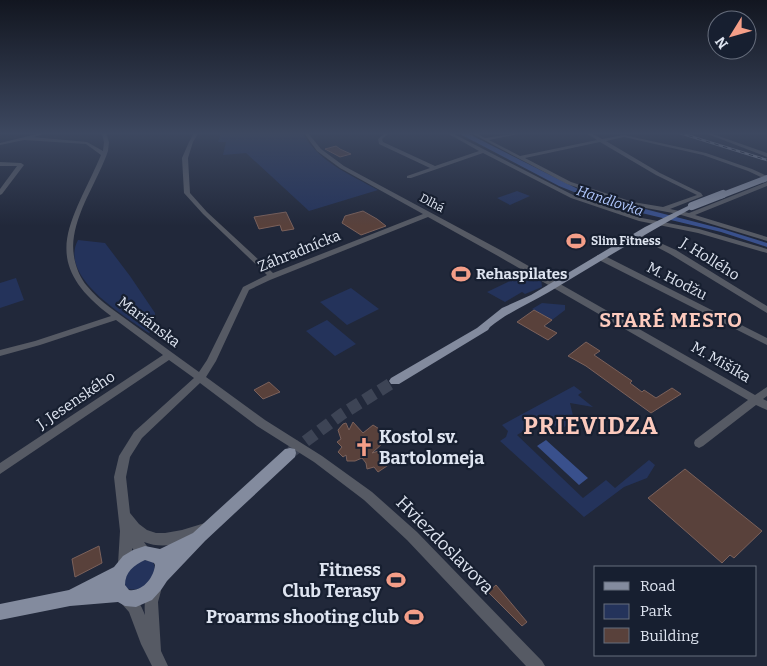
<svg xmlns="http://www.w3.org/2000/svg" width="767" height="666" font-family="Bitter,serif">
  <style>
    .green { fill: #24335b }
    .water { fill: #39508c }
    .building { fill: #59413b; stroke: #7b615b }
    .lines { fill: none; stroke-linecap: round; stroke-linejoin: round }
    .major-tunnel { stroke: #3d4455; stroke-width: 12; stroke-dasharray: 12 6; stroke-linecap: butt }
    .minor { fill: #565a64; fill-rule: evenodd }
    .major { fill: #838b9e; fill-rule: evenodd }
    .rail-casing { stroke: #89909f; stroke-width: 2.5 }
    .rail { stroke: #171f30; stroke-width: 1; stroke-dasharray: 4.5; stroke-linecap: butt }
    .major-bridge-far1 { stroke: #838b9e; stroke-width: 6 }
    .major-bridge { stroke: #838b9e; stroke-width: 8 }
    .labels { text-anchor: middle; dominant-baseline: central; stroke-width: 4.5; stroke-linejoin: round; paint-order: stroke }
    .far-street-label { font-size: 12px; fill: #dee4f0; stroke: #171f30 }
    .far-poi-label { font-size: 12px; font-weight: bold; fill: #dee4f0; stroke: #171f30; text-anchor: start }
    .far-water-label { font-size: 14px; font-style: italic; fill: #b1c8fe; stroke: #171f30 }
    .street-label { font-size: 15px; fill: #dee4f0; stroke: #171f30 }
    .poi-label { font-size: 15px; font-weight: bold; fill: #dee4f0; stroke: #171f30; text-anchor: start }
    .near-poi-label { font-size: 18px; font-weight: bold; fill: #dee4f0; stroke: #171f30; text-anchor: end }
    .near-street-label { font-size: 18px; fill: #dee4f0; stroke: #171f30 }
    .district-label { font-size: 20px; font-weight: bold; letter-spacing: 1px; fill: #fccabd; stroke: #171f30 }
    .near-district-label { font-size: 24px; font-weight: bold; letter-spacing: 1px; fill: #fccabd; stroke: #171f30 }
  </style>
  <rect width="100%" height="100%" fill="#21283a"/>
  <path class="green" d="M221 133H303C317 161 351 175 378 190L309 211 246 153 223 155 226 142H218Z
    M517 191 530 196 510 205 497 198Z
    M78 240 105 243 130 276 155 313V328L149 333C125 316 58 277 78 240Z
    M531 273 541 279 542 287 525 294 522 292 505 302 487 292 514 279 519 280Z
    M16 278 24 300 0 308V283Z
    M351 288 379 309 347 325 320 302Z
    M542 303 565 305V310L552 320 532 309Z
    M327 320 356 344 335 356 306 331Z
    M574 386 582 392 578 395 593 407 570 403 574 420 560 430 545 418 517 435 583 498 606 480 615 488 649 460 655 465 647 478 624 487 584 517 500 441 506 437 508 431 502 425Z
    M145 560 153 562C161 578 141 595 126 588 121 573 131 564 145 560Z"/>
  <path class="water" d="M458 133H467L578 189 602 198 719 228 767 243V247L721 232 604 204 559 186Z
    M546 440 588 478 579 485 537 446Z"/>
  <path class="building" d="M336 146 340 149 351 154 340 157 325 149Z
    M363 211 377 219 386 226 361 235 342 223 345 216Z
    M286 212 294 229 282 231 280 225 259 229 254 217Z
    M534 310 552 320 544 326 557 333 548 340 517 322Z
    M586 342 600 351 594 355 632 381 630 383 642 392 644 390 656 398 672 388 681 394 651 413 586 366 568 356Z
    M269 382 280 392 263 399 254 390Z
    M353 422 363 433 373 425 384 432 380 434 385 438 380 441 383 443 372 453 382 450 393 462 378 472 374 467 367 469 366 463 362 458 355 461H347L346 455 343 457 338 452 342 447 337 442 341 439 338 430 343 424 346 423 349 430Z
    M685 469 762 531 734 558 730 555 722 563 648 498Z
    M99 546 102 563 75 577 72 559Z
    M496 585 527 622 522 626 488 592Z"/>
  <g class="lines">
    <path class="major-tunnel" d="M291 452 342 414 395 381"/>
    <path class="minor" d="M41 133H47L33 137 87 142 103 151 104 142 102 133H106L109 142 108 151C98 180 79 206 74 236 71 253 76 273 87 286 100 302 118 313 134 325 156 341 177 356 199 372L207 360 243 287 267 275 203 214 184 193 182 158 189 142 194 133 198 134 193 142 188 158 190 193 207 212 273 273 423 214 340 168 317 151 304 133H308L321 149 344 166 504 252 755 395 767 387V396L763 399 767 401V410L756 405 703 446 699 448 695 446 694 443 695 440 748 400 498 256 428 217 270 280 249 290 216 361 206 377 265 420 322 456 372 492 417 532 542 661 545 666H526L407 540 364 500 314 462 257 426 200 383 142 438 130 457 126 477 130 513 139 524 147 530 156 533H165L182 530 205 523 210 525 211 529 210 533C189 541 166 551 144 542L152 553 150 558 145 560 140 558 132 548V564L130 569 125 571 120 569 118 564 120 531 114 477 119 456 134 432 194 378 169 360 0 474V463L163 355 116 320 40 345 0 356V350L35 341 111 316C36 260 72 223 101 155L86 144 24 140 0 145V143Z
      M385 133H389L382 139 383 142 435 166 479 151 447 133H452L575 196 642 218 699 229 767 249V253L698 233 639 221 571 198 483 153 411 178H407V176L430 168 379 144 378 139Z
      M471 133H476L485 138 520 133 518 134 489 140 520 156 597 140 586 133H591L602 139 624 135 706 153 752 169 767 176V180L748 171 703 155 624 137 606 141 660 173 701 193 703 196 670 209 689 213 767 182V186L695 215 767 237V241L678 214 630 205 567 184ZM600 142 656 175 697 195 663 207 633 202 571 182 525 158Z
      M705 133H710L767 153V157Z
      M0 162 21 163 24 165 2 194 0 195V189L17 166H0Z
      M638 233 676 250 767 306V313L670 254 636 236 635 235Z
      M597 255H603L767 338V345L597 259Z
      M154 584 159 586 161 591 158 602 161 651 168 666H152L141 644 129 612 121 603 119 598 121 593 126 591C136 595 141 605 145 615 144 604 145 596 149 586Z"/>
    <path class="major" d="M692 204 694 205V207C645 234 597 263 549 292 529 304 508 312 490 327L488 330 399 384H391L389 381 391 378 477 328 502 308 531 295 645 227Z
      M290 448 295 449 296 453 295 457 205 541 167 581 161 590 152 600 136 607 125 606 118 602 70 606 0 620V604L69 590 114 567 123 556 133 550 145 546 160 549 193 533 285 449ZM145 560 154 563 155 565C154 577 143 592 129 590L125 585C125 572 134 565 145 560Z"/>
    <g class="rail-casing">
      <path id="rail" d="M680 133 767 160"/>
    </g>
    <use href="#rail" class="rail"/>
    <path class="major-bridge-far1" d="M720 196 767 178"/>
    <path class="major-bridge" d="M692 206 723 194"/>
  </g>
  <linearGradient id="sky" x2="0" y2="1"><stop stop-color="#121620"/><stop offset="0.59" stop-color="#3d4860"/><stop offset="1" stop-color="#3d4860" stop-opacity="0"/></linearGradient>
  <rect width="767" height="226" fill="url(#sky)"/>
  <defs>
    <g id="stadium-bare" transform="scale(1.5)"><path d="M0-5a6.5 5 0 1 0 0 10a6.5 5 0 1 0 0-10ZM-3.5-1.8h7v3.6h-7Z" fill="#f49e88" stroke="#171f30" stroke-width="2.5" paint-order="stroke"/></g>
    <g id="church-bare" transform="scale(1.5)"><path d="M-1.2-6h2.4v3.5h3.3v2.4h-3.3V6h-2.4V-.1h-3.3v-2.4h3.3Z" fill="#f49e88" stroke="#171f30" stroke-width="2.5" paint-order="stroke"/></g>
  </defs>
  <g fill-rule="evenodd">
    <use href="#stadium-bare" x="576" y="241"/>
    <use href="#stadium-bare" x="461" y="274"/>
    <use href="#church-bare" x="364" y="447"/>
    <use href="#stadium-bare" x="396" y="580"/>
    <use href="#stadium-bare" x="414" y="617"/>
  </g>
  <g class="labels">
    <g class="far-street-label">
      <text transform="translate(432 203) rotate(28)">Dlhá</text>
    </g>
    <g class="far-poi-label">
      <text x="591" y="241">Slim Fitness</text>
    </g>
    <g class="far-water-label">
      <text transform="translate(610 201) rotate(18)">Handlovka</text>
    </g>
    <g class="street-label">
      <text transform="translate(299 251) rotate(-22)">Záhradnícka</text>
      <text transform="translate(710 259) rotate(32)">J. Hollého</text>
      <text transform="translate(677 281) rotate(27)">M. Hodžu</text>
      <text transform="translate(149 322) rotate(37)">Mariánska</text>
      <text transform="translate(721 362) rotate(30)">M. Mišíka</text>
      <text transform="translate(76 400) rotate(-34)">J. Jesenského</text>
    </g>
    <g class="poi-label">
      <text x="476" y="274">Rehaspilates</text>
    </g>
    <g class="near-poi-label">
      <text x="379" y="437" text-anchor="start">Kostol sv.<tspan x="379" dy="21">Bartolomeja</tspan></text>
      <text x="381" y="570">Fitness<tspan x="381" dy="21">Club Terasy</tspan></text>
      <text x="399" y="617">Proarms shooting club</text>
    </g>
    <g class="near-street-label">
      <text transform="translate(445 545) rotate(45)">Hviezdoslavova</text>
    </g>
    <g class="district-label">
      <text x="671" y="320">STARÉ MESTO</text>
    </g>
    <g class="near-district-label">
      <text x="591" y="426">PRIEVIDZA</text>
    </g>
  </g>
  <rect x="594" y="566" width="162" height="90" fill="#171f30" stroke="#676e7d"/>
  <rect x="604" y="582" width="25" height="8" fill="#838b9e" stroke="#676e7d"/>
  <text x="640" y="591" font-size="15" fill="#dee4f0">Road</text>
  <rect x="604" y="604" width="25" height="15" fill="#24335b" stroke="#676e7d"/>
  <text x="640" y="616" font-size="15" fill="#dee4f0">Park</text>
  <rect x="604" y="628" width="25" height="15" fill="#59413b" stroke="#676e7d"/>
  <text x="640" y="641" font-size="15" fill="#dee4f0">Building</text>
  <g transform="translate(732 35) rotate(233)"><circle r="24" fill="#171f30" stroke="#676e7d"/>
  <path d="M0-4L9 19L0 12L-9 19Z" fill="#f49e88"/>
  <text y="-8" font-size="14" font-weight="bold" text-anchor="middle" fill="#dee4f0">N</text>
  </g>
</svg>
